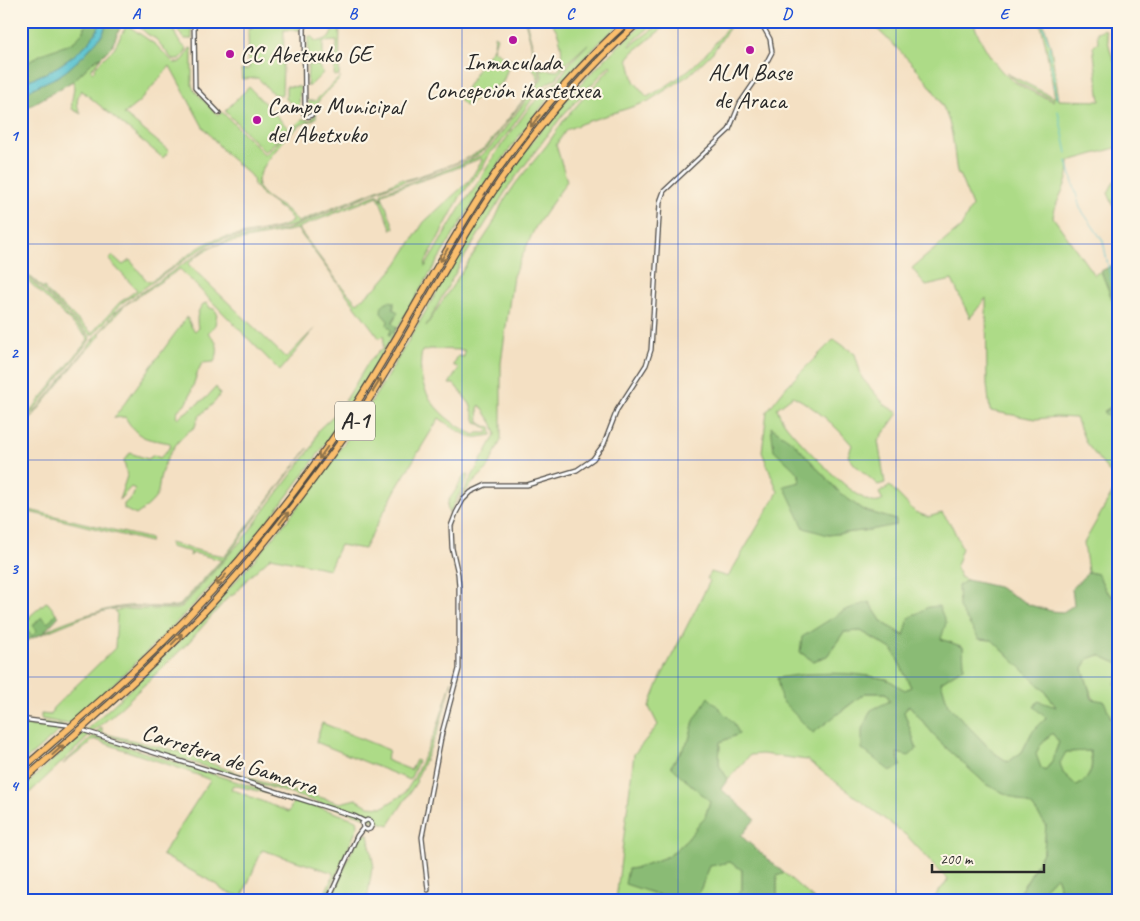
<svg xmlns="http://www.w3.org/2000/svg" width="1140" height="921" font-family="Caveat,sans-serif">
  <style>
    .green { fill: #addb87; stroke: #6c8359; fill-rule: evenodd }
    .forest { fill: #8abb74; stroke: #5a7350; fill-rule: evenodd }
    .water { fill: #57c2d0; stroke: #41767e }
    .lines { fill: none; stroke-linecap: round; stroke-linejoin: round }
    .stream { stroke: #57c2d0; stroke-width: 1 }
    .street-casing { stroke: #494642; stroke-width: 5.5 }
    .highway-casing { stroke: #494642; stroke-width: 8 }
    .street { stroke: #fff; stroke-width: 3 }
    .highway { stroke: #fabe6d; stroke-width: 5.5 }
    .oneway { stroke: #92744c }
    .grid { fill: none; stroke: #1d4ed8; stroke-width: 1; stroke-opacity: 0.55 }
    .poi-dot { fill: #b5179e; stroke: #fcf5e5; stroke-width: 2 }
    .labels { text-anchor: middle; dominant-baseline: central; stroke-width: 4.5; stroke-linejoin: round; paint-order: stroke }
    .shield { fill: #fcf5e5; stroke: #6a6863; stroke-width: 1 }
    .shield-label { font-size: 22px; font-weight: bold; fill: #2b2b2b }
    .poi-label { font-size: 24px; fill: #2b2b2b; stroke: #fcf5e5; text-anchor: start }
    .street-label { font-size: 24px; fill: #2b2b2b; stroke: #fcf5e5 }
    .neatline { fill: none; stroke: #1d4ed8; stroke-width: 2 }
    .grid-label { font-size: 16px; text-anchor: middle; font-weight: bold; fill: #1d4ed8 }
  </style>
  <rect width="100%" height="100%" fill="#fcf5e5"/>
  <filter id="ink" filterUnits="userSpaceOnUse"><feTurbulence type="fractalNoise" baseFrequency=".02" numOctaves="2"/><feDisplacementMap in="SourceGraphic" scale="10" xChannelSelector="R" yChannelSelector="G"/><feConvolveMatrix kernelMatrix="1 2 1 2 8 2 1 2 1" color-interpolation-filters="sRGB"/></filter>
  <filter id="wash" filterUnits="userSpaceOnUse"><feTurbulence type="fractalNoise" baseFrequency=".0096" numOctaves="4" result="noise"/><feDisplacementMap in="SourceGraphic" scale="20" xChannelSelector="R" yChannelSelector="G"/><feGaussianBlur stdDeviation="1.12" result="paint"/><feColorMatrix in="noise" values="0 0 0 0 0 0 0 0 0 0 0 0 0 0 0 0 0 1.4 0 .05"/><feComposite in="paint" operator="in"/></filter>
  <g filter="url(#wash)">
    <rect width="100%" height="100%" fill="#f4e0c3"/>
    <path class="green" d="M21 21H101L21 89Z
      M129 21H173C174 35 177 41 187 49 184 56 181 60 173 60L156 39 147 34 134 22Z
      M176 21H186L187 27H192V39H185L179 33Z
      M200 21H300V30H284L282 95 273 94 258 78 242 79 241 70 249 69 248 29 253 27 198 24Z
      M334 21H340L339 75 334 76 337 41 323 42V57H320L318 62H308V37H313L315 41H320L329 38 334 28Z
      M525 21H526L540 76 539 80 488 147 477 155 428 174 390 186 292 226 225 239 212 243 195 253 122 303 93 335H90L21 269V268L43 288 45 287V290L92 333 119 303 137 290 109 260 113 256 123 265 130 260 148 282C154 279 160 276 165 272 182 261 198 245 217 239 234 235 282 231 292 221L291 218 287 213 263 196 254 185 253 179 249 174 226 154 203 127 170 66 139 102 124 114 169 151 163 158 81 90C76 99 76 105 81 114L72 109C70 99 76 91 73 81L96 59 101 57 91 70 93 72 97 65 114 48 127 25 156 45 174 63C183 64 186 56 190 48L192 49V85L194 90 218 115 222 112 265 155 302 119 310 120C322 111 310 108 307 101H315L339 78H341L320 99 317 104 316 118C311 122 305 122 299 126 288 135 250 175 259 189 265 198 278 204 287 210 291 214 294 218 298 222L387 186 401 179 406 180C432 172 463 163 486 147L539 80 531 64 510 62 503 82 465 106 459 100 478 69 477 64C487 56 497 49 494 35L497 37 493 50C510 60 514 64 533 60L531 43Z
      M550 21H623C497 132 428 287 338 425 265 536 174 630 76 718L68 724 41 719V714L51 715 53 708 115 648 117 614 114 611 125 609H176L181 608 243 539 313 446 318 430 334 415 349 395 369 361 380 350H383L384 335 380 339 297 229 216 245 198 255 188 264 286 358 315 328 280 371 180 269 125 305 100 333V336L83 354 21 431V429L116 312 132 299 207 248 230 240 288 229 375 195H379L382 200 381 194 382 192 446 170 482 155 493 144 541 80 542 76 540 69 557 71 560 69C564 53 561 32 550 21ZM589 43 569 64 558 81 547 88 529 108 498 150 472 192 460 208 425 267 426 261 460 197 483 167 490 153 499 145 536 94 547 83 556 79 567 63ZM481 158 482 160 470 180 424 222 397 264 380 284 357 303 338 282 298 228 378 196 392 230 394 227 382 196 384 193 452 170Z
      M646 21H657L630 44V46L664 21H672L633 52 628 58 634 81 647 97C683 78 709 56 731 21H734L713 52 689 75 647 102 583 123 566 130 556 145 567 181 535 228 513 276 501 363V440L488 468 469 487 456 505 496 434 493 424 480 405 478 408 479 422 485 426 491 427 492 435 472 438 453 428 439 418 396 489 364 549 340 545 329 569 271 557 249 577 232 596 230 595 189 642 114 714 97 728 91 731 86 730C184 641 270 552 345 442 413 343 464 233 536 137 567 96 608 54 646 21ZM610 65 611 67 564 120 547 145 516 183 502 204 492 226 426 326 462 261 509 186 562 116ZM430 349 464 350V357L458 356 453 365 459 368 449 384H454L470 404 476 422 488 429V433H478L475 435C439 419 414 391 422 351Z
      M868 21H973C978 38 994 66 1008 77 1021 88 1038 94 1053 101L1054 100 1019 83 1006 73 1055 98 1045 42 1040 21H1043L1051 48 1059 100 1100 101 1093 46 1098 42 1097 32 1105 29 1111 53 1119 72V147L1069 161C1070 186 1057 194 1053 217L1094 275 1101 271 1119 317V402L1103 412 1119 428V585L1114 597 1106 591 1098 574 1088 572 1084 543 1118 483 1086 443 1076 418 1056 417 1036 419 990 411 987 384 986 298 970 318 952 280 926 286 912 268 961 227 972 206 959 174 958 175 957 172C954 156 954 138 949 122 938 85 897 47 868 21Z
      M308 65H318L323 73 310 86H307Z
      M286 86 300 87 299 110 286 99Z
      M249 87 289 129 265 152 225 111Z
      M1114 181 1119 182V219L1108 193Z
      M21 271 90 337 89 341 21 426V423L88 340 87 337 21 274Z
      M207 303 210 308 214 309 217 313 215 325 208 333C218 341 220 351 214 362L202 363 198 371 188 401 178 410 176 416 178 418 207 397 216 387 220 394C212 410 198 410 195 427 177 438 165 458 160 478 159 484 159 492 156 497 151 504 143 510 136 515L124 509V504L133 496 135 489 131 487 119 500 127 476 124 460 130 453 148 459 154 455 160 458 171 446 170 443C144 438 139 440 125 417L114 418 187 317 192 328 195 331 198 328C196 318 197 311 203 304Z
      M834 339 855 354 862 378 885 405 898 413 878 441 885 483 878 485 855 465 848 456 852 445C835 425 816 408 793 396L777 408C779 414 782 420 786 425 801 444 847 492 869 501 874 503 879 503 883 500L879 493 890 486 915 512 928 517 942 513 951 524 962 548 956 566 960 577 967 580 958 586 979 639 992 640 1045 691 1057 708 1032 732 1022 752 1008 762 993 752 948 705 941 682 964 667 963 647 941 639 905 636 882 622 869 602 800 652 813 661 827 656 844 632 861 631 893 650 911 687 905 691 887 679 856 675 802 674 842 711 865 693H886L890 701 897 753 917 749 904 712 909 705 940 742 987 785 1032 806 1046 825 1044 851 1027 881 1014 900H932L948 880 907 836 807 760 762 754 750 755 728 779 719 765 720 742 739 734 694 721 689 740 671 766 681 776 710 801 705 817 687 840 669 856 636 868 628 869 626 884 659 895 663 900H616L634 754 658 725 649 707 661 677 710 581 707 579 711 572 728 577 778 492 762 452 767 411 787 386ZM793 442 841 494 863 510 896 520 870 530 828 535 784 487 800 482Z
      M308 448 230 552 182 605 178 607C158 608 138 605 119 608 92 612 67 624 42 634 56 622 110 607 129 606 145 605 164 610 180 605L221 560 194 553 190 556 191 552 170 547 169 543 208 553 225 556Z
      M466 475H469L449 514C444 502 451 498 457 488 460 483 461 479 466 475Z
      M21 508 151 539 150 542 21 510Z
      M46 602 48 603 56 613 51 621 32 636 23 625 30 618 29 617Z
      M1099 655 1119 664V671L1115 683 1119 700V719C1095 716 1089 688 1083 669L1088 659Z
      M452 681 438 731 416 780 417 781 389 825 96 732 102 727V733L180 752 261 782 292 791 305 793 340 803 356 799 368 806 383 807 404 794 413 780 437 728Z
      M43 722 65 726 21 764V724L39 727Z
      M322 723 389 750 386 760 411 770 416 760 418 761 410 780 316 742Z
      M84 732 88 734V736L84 741 21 801V790L49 763Z
      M1052 733 1059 742 1052 761 1045 771 1041 768 1035 754 1039 747Z
      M93 736 266 791V793L233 785 231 789 289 812 294 799 357 820 358 824 356 831 325 900H322L334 873 262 850 242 897 222 890 218 885 162 855 210 780C172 764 132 754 94 739L87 746 63 764Z
      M1090 751C1093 768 1092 776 1077 786L1063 773 1059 763 1066 752Z
      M368 834 374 868H372L367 900H330L357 839 361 835Z
      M730 862 742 870V890L733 900H696L710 866Z
      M784 873 815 900H777V876Z
      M1056 876 1061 891 1057 900H1034Z"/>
    <path class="forest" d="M87 21H101C95 47 48 76 24 81L21 89V64C32 62 33 58 42 54 62 45 80 47 87 21Z
      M107 21H123L112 46 101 57 96 59 73 81 21 111V97L35 87 66 71 84 55 103 34Z
      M1119 262V317L1101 271Z
      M389 301 394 302V307L393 309 398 312 392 323 397 328 391 335H389L391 330 387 325 388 321 381 313C381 306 383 303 389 301Z
      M1119 402V428L1103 412Z
      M771 427 793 442 841 494 863 510 896 520V525L870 530 828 535 804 528 784 486 800 482 799 474 774 450Z
      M1088 572 1098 574 1106 591 1113 597 1119 585V664L1099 655 1088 659 1083 669 1092 699 1104 701 1111 718 1119 719V900H1057L1061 890 1056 876 1034 900H1014L1027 881 1044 851 1046 825 1032 806 987 785 940 742 909 705 904 712 917 749 909 756 897 753 901 766 890 771 862 749V729L871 710 890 701 886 693H865L813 733 781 700 777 678C810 672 852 671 885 679 892 681 899 687 905 690L911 687 893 650 861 631 844 632 827 656 813 661 800 652 802 637 845 610 869 602 882 622 904 636 909 618 928 607 939 606 946 623 941 639 963 647 964 667 941 682 948 705 993 752 1008 762 1022 752 1032 732 1046 718 1034 707 1038 701 1056 707 1045 691 992 640 979 639 959 608 958 586 967 580 998 587 1030 605 1051 611 1063 612 1074 605 1072 589ZM1052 733 1059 742 1052 761 1045 771 1041 768 1036 754 1039 747ZM1090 751C1094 767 1092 777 1077 786L1063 773 1060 763 1066 752Z
      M56 613 59 616 42 634 21 643V623L29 617 30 618 23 625 32 636 37 631 33 626 37 621 42 617 48 623Z
      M708 697 734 723 739 734 720 742 719 765 728 779 721 789 755 819 741 836 784 873 777 876V900H733L742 890V870L730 862 710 866 696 900H663L659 895 625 884 628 869 636 868 669 856 687 840 705 817 710 801 681 776 671 766 689 740 694 721Z"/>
    <path class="water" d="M101 21H107L103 34 84 55 66 71 57 77 35 87 21 97V89L24 81C48 76 95 47 101 21Z"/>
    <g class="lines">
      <path class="stream" d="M1041 21 1050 46 1049 52 1057 99
        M1058 111 1067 153
        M1067 161 1080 208 1103 241 1111 280 1119 296"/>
    </g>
  </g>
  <g filter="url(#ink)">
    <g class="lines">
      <g class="street-casing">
        <path id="street" d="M194 21 195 88 219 113
          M304 21 305 108
          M303.5 112a4.5 4.5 0 1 1 9 0a4.5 4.5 0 1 1-9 0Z
          M21 719 67 725
          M85 731 354 816 364 821
          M428 890 422 837 442 733 459 669V587L458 574 452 548 451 526 456 513 463 500 471 492 486 485H527L577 470 593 459 604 444 617 410 646 365 651 350 660 202 664 191 729 130 740 103 762 71 772 52 770 39 760 21
          M328 900 357 836 363 828 362 823 367 820 370 821 372 825 370 829 367 830 363 828"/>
      </g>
      <g class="highway-casing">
        <path id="highway" d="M21 770C69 728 118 687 162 643 231 575 291 500 345 421 394 348 433 269 480 196 522 132 572 72 628 21
          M21 782C88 723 156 665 216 599 265 545 309 487 351 427 400 355 439 275 486 202 530 135 581 74 640 21"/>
      </g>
      <use href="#street" class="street"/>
      <use href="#highway" class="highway"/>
    </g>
    <defs><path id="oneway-shaft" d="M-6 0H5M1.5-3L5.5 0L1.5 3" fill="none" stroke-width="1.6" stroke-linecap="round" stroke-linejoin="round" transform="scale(1.25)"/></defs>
    <g class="oneway">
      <use href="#oneway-shaft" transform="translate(535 121) rotate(128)"/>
      <use href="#oneway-shaft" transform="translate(444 255) rotate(120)"/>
      <use href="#oneway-shaft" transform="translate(377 385) rotate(-58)"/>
      <use href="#oneway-shaft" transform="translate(323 453) rotate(125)"/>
      <use href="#oneway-shaft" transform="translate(284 518) rotate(-52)"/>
      <use href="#oneway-shaft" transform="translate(221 580) rotate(132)"/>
      <use href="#oneway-shaft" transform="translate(177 639) rotate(-46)"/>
      <use href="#oneway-shaft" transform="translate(58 750) rotate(-42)"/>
    </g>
  </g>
  <path class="grid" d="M244 21V900M462 21V900M678 21V900M896 21V900M21 244H1119M21 460H1119M21 677H1119"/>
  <g class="poi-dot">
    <circle cx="513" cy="40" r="5"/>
    <circle cx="750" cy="50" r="5"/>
    <circle cx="230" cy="54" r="5"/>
    <circle cx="257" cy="120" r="5"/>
  </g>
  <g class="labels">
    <rect class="shield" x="335" y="401.5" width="40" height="39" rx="4"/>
    <g class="shield-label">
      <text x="355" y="421">A-1</text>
    </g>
    <g class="poi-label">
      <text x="240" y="54">CC Abetxuko GE</text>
      <text x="513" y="62" text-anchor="middle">Inmaculada<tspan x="513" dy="28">Concepción ikastetxea</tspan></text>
      <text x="750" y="72" text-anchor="middle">ALM Base<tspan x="750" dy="28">de Araca</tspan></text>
      <text x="267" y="106">Campo Municipal<tspan x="267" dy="28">del Abetxuko</tspan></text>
    </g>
    <g class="street-label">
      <text transform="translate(230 759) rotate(18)">Carretera de Gamarra</text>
    </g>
  </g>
  <rect width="1140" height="921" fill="none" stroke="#fcf5e5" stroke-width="55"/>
  <path d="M932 864v8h112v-8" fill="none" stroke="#2b2b2b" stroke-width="2.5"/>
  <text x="940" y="864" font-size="15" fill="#2b2b2b" stroke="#fcf5e5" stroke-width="4" paint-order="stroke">200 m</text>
  <rect x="28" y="28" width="1084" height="866" class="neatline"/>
  <g class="grid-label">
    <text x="136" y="19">A</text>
    <text x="353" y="19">B</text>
    <text x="570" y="19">C</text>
    <text x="787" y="19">D</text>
    <text x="1004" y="19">E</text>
    <text x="14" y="141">1</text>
    <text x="14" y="358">2</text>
    <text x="14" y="574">3</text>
    <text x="14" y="791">4</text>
  </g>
</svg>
